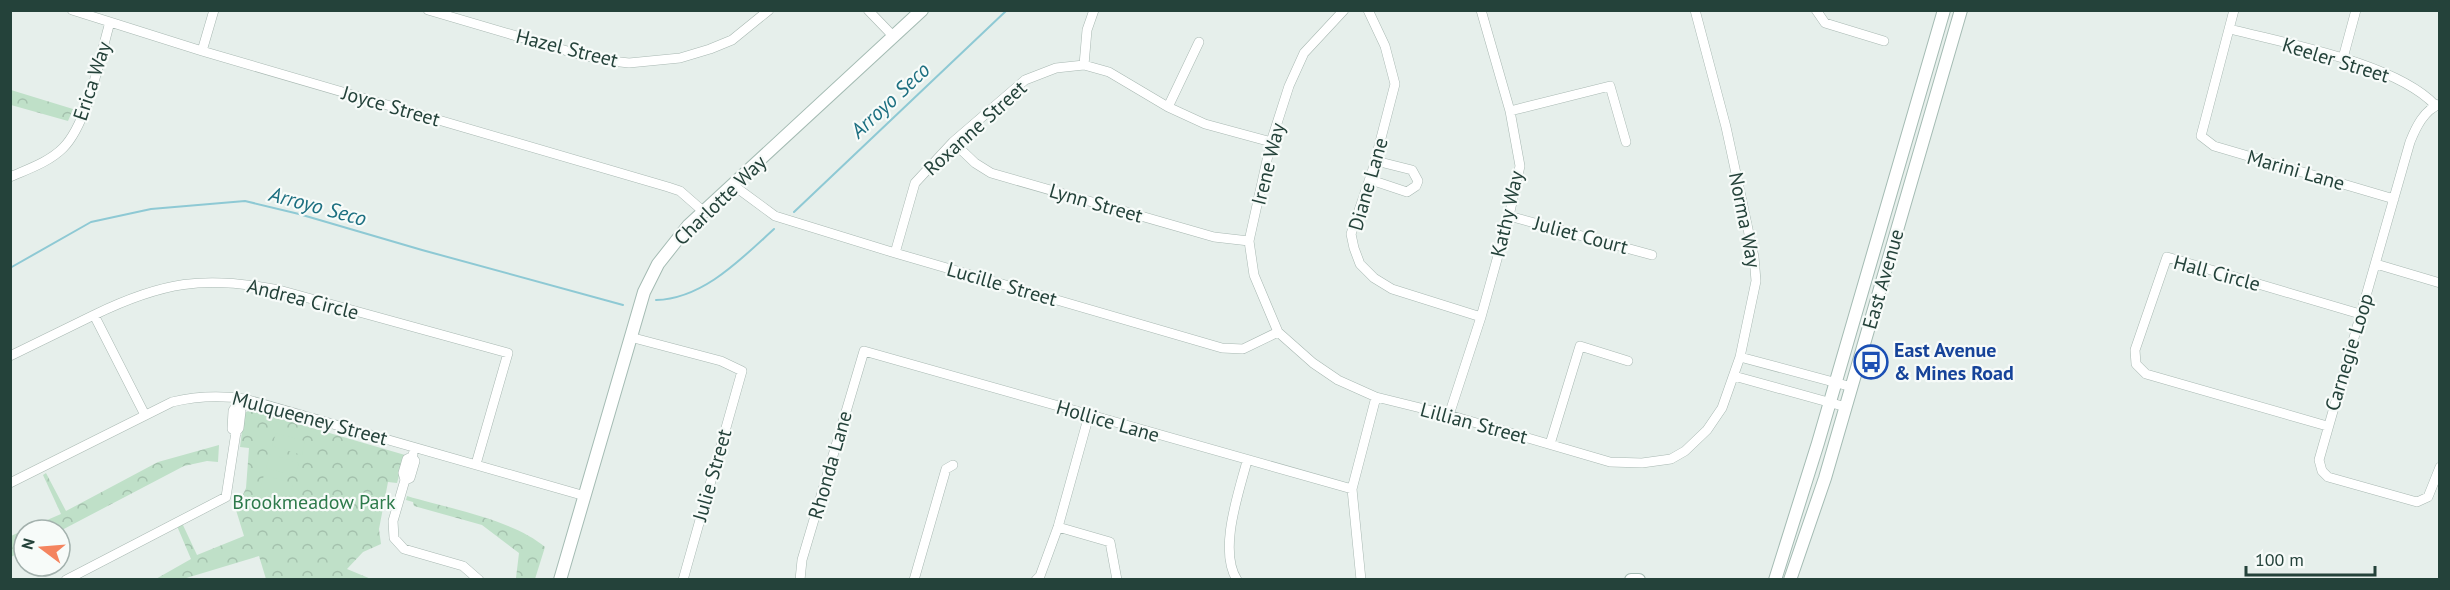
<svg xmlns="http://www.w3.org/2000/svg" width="2450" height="590" font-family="'PT Sans',sans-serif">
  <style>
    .forest { fill: url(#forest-crowns) }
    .pitch { fill: #bfe0c8 }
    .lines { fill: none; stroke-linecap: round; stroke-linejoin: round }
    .stream { stroke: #8ec9d4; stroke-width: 2 }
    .street-casing { stroke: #a8b8b2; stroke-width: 10 }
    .secondary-casing { stroke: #a4bbb3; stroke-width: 14 }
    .street { stroke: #fff; stroke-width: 9 }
    .secondary { stroke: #fff; stroke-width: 12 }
    .labels { text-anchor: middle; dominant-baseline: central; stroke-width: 4.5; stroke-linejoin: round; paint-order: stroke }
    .street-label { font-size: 20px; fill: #24423a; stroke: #f7fbf9 }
    .transit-label { font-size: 20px; font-weight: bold; fill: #164399; stroke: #f7fbf9; text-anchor: start }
    .park-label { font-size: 20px; fill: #2d7a4b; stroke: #f7fbf9 }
    .water-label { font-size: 21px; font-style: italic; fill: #1c6f80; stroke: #f7fbf9 }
  </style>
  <defs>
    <pattern id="forest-crowns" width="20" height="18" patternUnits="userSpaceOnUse" patternTransform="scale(1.5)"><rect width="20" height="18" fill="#bfe0c8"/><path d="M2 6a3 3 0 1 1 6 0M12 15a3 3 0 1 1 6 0" fill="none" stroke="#a4c1ad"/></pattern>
  </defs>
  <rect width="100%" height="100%" fill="#e6efeb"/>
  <path class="forest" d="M11 90 73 109 68 121 11 105Z
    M251 410 405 455 397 483 388 482 379 529 381 544 363 552 347 569 371 579H266L259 556 183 579 154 580 191 559 177 526 182 523 197 555 244 536 236 510 246 488 249 448 240 447 244 415 246 412Z
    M219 445 218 462 207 461 184 466 60 531 24 530 61 514 43 475 46 473 66 511 158 462Z
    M407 496C447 508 514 520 545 547L535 579 516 578 519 553 482 525 414 506 413 502 406 500Z
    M24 530V550L11 557V536Z"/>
  <path class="pitch" d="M276 433 305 441 302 455 272 446Z
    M270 454 299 463 295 476 266 468Z
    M264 475 293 484 289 497 260 489Z
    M258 496 287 505 283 518 254 510Z"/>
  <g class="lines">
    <path class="stream" d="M794 212 1007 10
      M10 268 91 222 151 209 245 201 299 214 422 250 623 305
      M656 300C703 299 741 259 774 229"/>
    <g class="street-casing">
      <path id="street" d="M72 10 202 51 668 187 680 191 704 212
        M428 10 574 53 603 60 629 63 680 58 710 49 732 40 769 10
        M868 10 894 37
        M1344 10 1304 53 1289 86 1271 142 1249 241 1254 275 1278 332 1313 363 1338 380 1376 397 1449 415 1610 462 1642 463 1671 459 1685 451 1707 430 1722 408 1740 357 1756 281 1754 257 1726 127 1695 10
        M1368 10 1385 46 1395 84 1373 169 1351 234 1354 248 1360 264 1374 278 1392 289 1481 317
        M1816 10 1825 23 1884 41
        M2234 10 2201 136 2214 146 2394 199
        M2230 29C2287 44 2395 63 2435 105
        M202 51 214 10
        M2343 58 2356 10
        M1084 65 1087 30 1094 10
        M2440 104C2424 110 2416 127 2410 142L2319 460 2322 471 2328 477 2417 502 2428 497 2440 467
        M1168 107 1199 42
        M1510 111 1610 86 1626 142
        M953 142 975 163 991 173 1214 237 1249 241
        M1380 162 1412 170 1418 181 1416 186 1407 192 1374 181 1373 169Z
        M10 177C28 169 49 162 63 148 88 123 100 56 110 22
        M733 185 775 216 895 253 1222 348 1243 349 1278 332
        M1509 216 1652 255
        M895 253 915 183 953 142 1025 80 1056 68 1084 65 1109 72 1168 107 1205 124 1271 142
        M2376 264 2440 283
        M630 337 721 361 742 371 683 580
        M10 356 94 315
        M1740 357 1852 387
        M1734 376 1846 407
        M145 415 94 315C162 282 204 275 279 290L508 353 476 464
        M1449 415 1481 317 1509 216 1520 166 1510 111 1481 10
        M2327 426 2146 374 2136 364 2135 350 2167 257 2360 314
        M236 432 232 429 233 411 238 402
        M1550 444 1580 346 1628 361
        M412 457 407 459 403 473 405 480 393 521 394 538 404 549 463 566 479 580
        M405 480 410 478 415 461 412 457 413 454
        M10 483 172 402C197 396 219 395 245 399L585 496
        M1058 527 1110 542 1117 580
        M66 580 226 497 236 432 239 428 241 411 237 407
        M800 580 802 560 864 351 1352 489
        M914 580 946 469 953 465
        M1036 580 1040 576 1058 527 1089 415
        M1237 580C1218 550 1239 492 1247 461
        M1361 580 1352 489 1376 397"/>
    </g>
    <g class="secondary-casing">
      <path id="secondary" d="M560 580 644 292 658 264 688 226 922 10
        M1631 580H1639
        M1775 580 1818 443 1944 10
        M1790 580 1825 478 1961 10"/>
    </g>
    <use href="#street" class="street"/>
    <use href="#secondary" class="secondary"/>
  </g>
  <defs>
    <g id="bus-ring" transform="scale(1.725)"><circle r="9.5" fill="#f7fbf9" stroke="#1a4fb4" stroke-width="1.5"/><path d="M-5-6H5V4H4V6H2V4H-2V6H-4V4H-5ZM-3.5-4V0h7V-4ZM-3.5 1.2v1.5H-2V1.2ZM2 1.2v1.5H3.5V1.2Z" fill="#1a4fb4"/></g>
  </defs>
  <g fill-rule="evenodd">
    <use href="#bus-ring" x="1871" y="362"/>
  </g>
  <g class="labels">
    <g class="street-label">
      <text transform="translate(567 48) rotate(14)">Hazel Street</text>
      <text transform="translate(2336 60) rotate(17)">Keeler Street</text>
      <text transform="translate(92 81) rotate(-72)">Erica Way</text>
      <text transform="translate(391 106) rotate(16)">Joyce Street</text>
      <text transform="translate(975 128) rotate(-42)">Roxanne Street</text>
      <text transform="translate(1268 164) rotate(-76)">Irene Way</text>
      <text transform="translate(2296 170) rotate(16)">Marini Lane</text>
      <text transform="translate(1368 184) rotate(-74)">Diane Lane</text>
      <text transform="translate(720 200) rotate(-44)">Charlotte Way</text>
      <text transform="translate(1096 203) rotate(16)">Lynn Street</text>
      <text transform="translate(1507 214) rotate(-77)">Kathy Way</text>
      <text transform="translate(1745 220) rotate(79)">Norma Way</text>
      <text transform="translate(1581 235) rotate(15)">Juliet Court</text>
      <text transform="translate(2217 273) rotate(15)">Hall Circle</text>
      <text transform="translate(1883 279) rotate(-74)">East Avenue</text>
      <text transform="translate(1002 284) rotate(16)">Lucille Street</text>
      <text transform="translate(303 299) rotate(14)">Andrea Circle</text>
      <text transform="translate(2349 352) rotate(-73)">Carnegie Loop</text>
      <text transform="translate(310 418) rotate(15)">Mulqueeney Street</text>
      <text transform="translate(1108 421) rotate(16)">Hollice Lane</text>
      <text transform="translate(1474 423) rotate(15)">Lillian Street</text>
      <text transform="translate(830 465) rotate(-74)">Rhonda Lane</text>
      <text transform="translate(712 475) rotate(-74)">Julie Street</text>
    </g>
    <g class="transit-label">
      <text x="1894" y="350">East Avenue<tspan x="1894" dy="23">&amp; Mines Road</tspan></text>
    </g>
    <g class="park-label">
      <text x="314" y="502">Brookmeadow Park</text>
    </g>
    <g class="water-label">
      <text transform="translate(890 100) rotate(-43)">Arroyo Seco</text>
      <text transform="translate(318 206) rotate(15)">Arroyo Seco</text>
    </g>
  </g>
  <rect width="2450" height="590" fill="none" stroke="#24423a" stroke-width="24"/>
  <g transform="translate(42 548) rotate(286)"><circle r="28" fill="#f7fbf9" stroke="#a3b1ad" stroke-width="1.5"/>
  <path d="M0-4.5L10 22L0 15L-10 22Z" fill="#f4845f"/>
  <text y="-9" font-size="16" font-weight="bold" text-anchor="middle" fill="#24423a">N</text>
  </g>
  <path d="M2246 566v9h129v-9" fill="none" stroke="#24423a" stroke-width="3"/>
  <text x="2255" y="566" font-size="18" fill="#24423a" stroke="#f7fbf9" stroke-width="4.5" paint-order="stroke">100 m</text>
</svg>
